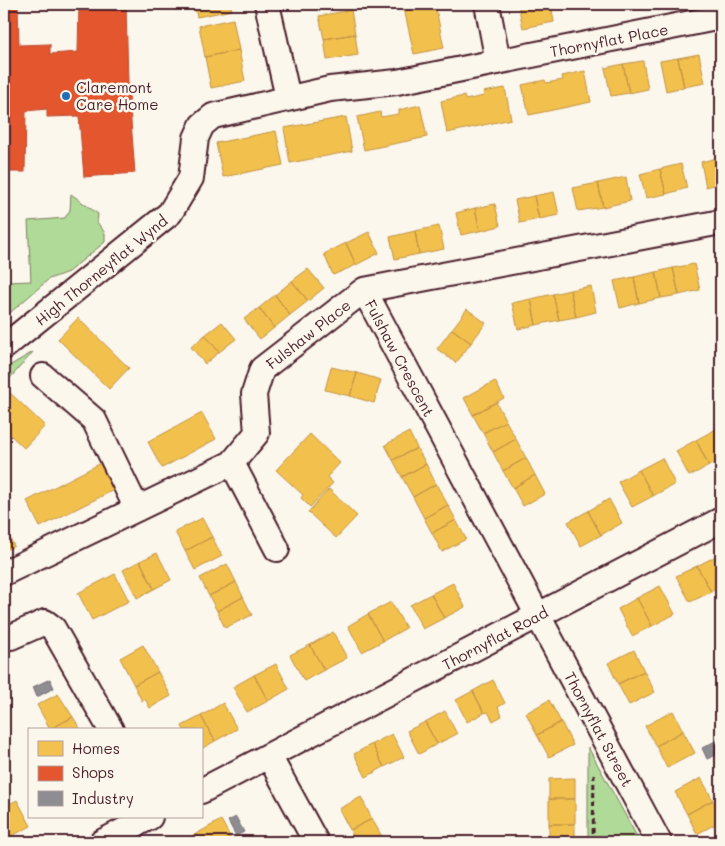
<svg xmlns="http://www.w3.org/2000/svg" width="725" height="846" font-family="Mali,sans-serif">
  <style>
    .green { fill: #b0da97; stroke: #7d7c61 }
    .homes { fill: #f2c14e; stroke: #c09044 }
    .shops { fill: #e4572e; stroke: #b6462d }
    .industry { fill: #8d8d92; stroke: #796c73 }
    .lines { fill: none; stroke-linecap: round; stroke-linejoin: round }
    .minor-casing { stroke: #4a1f2b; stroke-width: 28 }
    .path { stroke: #4a1f2b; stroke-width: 3; stroke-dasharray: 5 4; stroke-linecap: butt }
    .minor { stroke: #fbf7ec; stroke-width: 24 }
    .poi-dot { fill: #1f6fb2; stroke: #fbf7ec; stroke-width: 2 }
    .labels { text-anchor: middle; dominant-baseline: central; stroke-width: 5; stroke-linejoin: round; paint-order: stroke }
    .street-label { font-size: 15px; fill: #4a1f2b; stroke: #fbf7ec }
    .poi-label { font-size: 15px; fill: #4a1f2b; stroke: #fbf7ec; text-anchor: start }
  </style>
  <rect width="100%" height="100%" fill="#fbf7ec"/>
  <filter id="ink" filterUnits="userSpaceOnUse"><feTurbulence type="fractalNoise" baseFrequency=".02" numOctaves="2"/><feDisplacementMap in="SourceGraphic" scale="10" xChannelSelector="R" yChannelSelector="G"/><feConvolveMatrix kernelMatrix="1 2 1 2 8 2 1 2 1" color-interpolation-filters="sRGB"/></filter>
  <g filter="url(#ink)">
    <path class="green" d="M71 194 98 214 97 222 105 233V242L68 272 49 279 4 318V285L8 282 31 281 28 221 65 218 70 210Z
      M33 352 4 385V369Z
      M588 747 640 842H588Z"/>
    <path class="homes" d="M194 4H230L232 10 197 17Z
      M318 4H338L318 8Z
      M403 4H435L444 48 414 54Z
      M518 4H551L554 22 523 28Z
      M351 10 355 34 324 39 319 16Z
      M233 19 239 50 205 57 199 26Z
      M355 34 358 55 327 60 324 39Z
      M721 49V81L715 50Z
      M239 50 245 81 211 88 205 57Z
      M699 54 705 83 684 87 678 58Z
      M678 58 684 87 666 91 660 61Z
      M643 61 648 89 629 93 623 64Z
      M623 64 629 93 611 96 605 68Z
      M585 71 591 102 529 115 522 85 545 80 546 83 563 80 562 76Z
      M505 88 511 119 447 133 441 101 464 96 465 100 484 96 483 92Z
      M420 105 427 137 364 150 357 117 380 112 381 117 399 114V110Z
      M346 117 352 151 290 163 284 128Z
      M276 131 283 165 223 177 216 143Z
      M721 157V183L706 187 701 162Z
      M681 164 687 188 666 194 660 169Z
      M660 169 666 194 646 198 640 174Z
      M626 177 630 201 603 207 598 183Z
      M598 183 603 207 578 211 573 188Z
      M554 192 559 215 539 219 534 196Z
      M534 196 539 219 520 223 515 200Z
      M495 204 500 226 480 231 475 208Z
      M475 208 480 231 461 235 456 213Z
      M439 226 444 249 419 254 415 231Z
      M415 231 419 254 395 259 390 237Z
      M369 232 379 253 356 265 346 243Z
      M346 243 356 265 333 275 324 254Z
      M694 264 700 290 679 295 673 268Z
      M673 268 679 295 661 298 656 272Z
      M308 269 324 288 308 301 292 281Z
      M656 272 661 298 639 303 634 277Z
      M634 277 639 303 620 308 614 281Z
      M292 281 308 301 290 315 275 295Z
      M591 286 596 312 576 317 570 290Z
      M570 290 576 317 559 320 553 294Z
      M553 294 559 320 536 325 531 299Z
      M275 295 290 315 274 328 259 308Z
      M531 299 536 325 518 329 512 303Z
      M259 308 274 328 260 339 244 319Z
      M467 309 486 323 471 343 452 329Z
      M78 318 129 368 109 389 58 339Z
      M222 322 236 339 219 352 205 335Z
      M452 329 471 343 456 363 437 349Z
      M205 335 219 352 205 364 191 347Z
      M331 367 357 373 350 396 325 390Z
      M357 373 381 380 374 403 350 396Z
      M495 381 504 398 473 415 464 398Z
      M5 388 45 426 24 448 4 429Z
      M496 402 506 421 483 433 473 415Z
      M202 413 216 439 162 468 148 442Z
      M506 421 516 439 493 452 483 433Z
      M718 428 721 433V459L709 466 696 440Z
      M409 432 417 448 393 460 385 445Z
      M310 434 340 463 327 477 333 483 310 507 301 498 303 495 276 470Z
      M516 439 526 458 503 471 493 452Z
      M696 440 709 466 689 476 676 451Z
      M417 448 426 464 402 477 393 460Z
      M526 458 535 475 513 488 503 471Z
      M662 458 675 484 653 496 639 470Z
      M101 463 114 490 40 527 27 501Z
      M426 464 436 484 413 497 402 477Z
      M639 470 653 496 632 507 618 482Z
      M535 475 545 494 523 506 513 488Z
      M436 484 448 505 424 518 413 497Z
      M329 489 357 516 336 538 308 512Z
      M609 499 622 523 601 535 588 511Z
      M448 505 456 520 432 533 424 518Z
      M588 511 601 535 581 546 568 522Z
      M202 518 212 537 185 551 175 532Z
      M456 520 466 539 442 552 432 533Z
      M4 527 14 546 4 551Z
      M212 537 222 556 195 570 185 551Z
      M157 553 171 580 154 589 140 561Z
      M720 554 721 586 711 592 697 566Z
      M140 561 154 589 137 598 123 570Z
      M227 564 236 582 209 596 200 578Z
      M697 566 711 592 690 602 676 576Z
      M115 574 129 601 92 620 78 593Z
      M236 582 243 597 217 611 209 596Z
      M453 583 465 607 444 618 431 594Z
      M660 586 675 614 652 626 637 598Z
      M431 594 444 618 423 629 410 605Z
      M243 597 252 615 225 628 217 611Z
      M637 598 652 626 632 636 618 609Z
      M391 602 406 628 383 641 368 614Z
      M368 614 383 641 362 652 348 626Z
      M333 632 347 658 324 670 310 645Z
      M143 645 158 672 134 685 120 658Z
      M310 645 324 670 304 681 290 655Z
      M634 650 644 671 618 684 608 663Z
      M276 664 289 689 268 701 254 675Z
      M644 671 655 692 629 705 618 684Z
      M158 672 171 696 150 708 145 699 142 701 134 685Z
      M254 675 268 701 247 712 233 687Z
      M493 680 505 703 498 707 502 716 493 721 488 712 484 713 473 691Z
      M473 691 484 713 467 722 456 700Z
      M58 694 73 717 50 729 37 705Z
      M549 700 561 722 537 735 526 713Z
      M223 703 237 729 215 741 201 716Z
      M445 711 457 734 437 744 425 722Z
      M673 711 683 731 656 746 645 726Z
      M201 716 215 741 201 749V730H184L182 726Z
      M73 717 81 730H50V729Z
      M425 722 437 744 419 754 407 731Z
      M561 722 573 745 549 757 537 735Z
      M683 731 695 753 667 768 656 746Z
      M392 734 404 757 384 767 372 744Z
      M372 744 384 767 366 777 354 754Z
      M575 778V799H549V779Z
      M701 778 713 800 687 814 675 792Z
      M361 797 372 819 350 830 339 809Z
      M549 799H575V824H549Z
      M17 800 31 826 8 838 4 830V807Z
      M713 800 721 816V821L697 834 687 814Z
      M372 819 385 842H356L350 830Z
      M221 820 233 842H201L196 834Z
      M549 824H575V842H549Z
      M196 834 201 842H182Z"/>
    <path class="shops" d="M4 4H18L19 45 50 44V54L78 52 79 4H126L128 82 135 173 84 177 79 116 47 117V109L26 111 25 172H4Z"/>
    <path class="industry" d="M50 679 54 688 37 697 33 687Z
      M721 738V753L707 759 702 748Z
      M236 817 244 832 236 836 228 821Z"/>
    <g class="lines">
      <g class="minor-casing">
        <path id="minor" d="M267 4 288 98
          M487 4 498 62
          M4 347 170 213 191 178 196 138 202 125 213 116 330 89 397 82 721 17
          M43 376 94 420 137 509
          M232 463 277 549
          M4 573 232 463 257 433 254 394 262 369 364 290
          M11 637 45 622 53 628 111 730
          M269 756 316 842
          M201 791 721 520
          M102 842 150 817
          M659 842 364 290 721 222"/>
      </g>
      <path class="path" d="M593 842 594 770"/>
      <use href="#minor" class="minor"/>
    </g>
  </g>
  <circle class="poi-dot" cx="66" cy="96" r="5"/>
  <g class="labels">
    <g class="street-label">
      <text transform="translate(609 40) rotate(-11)">Thornyflat Place</text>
      <text transform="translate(101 270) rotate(-39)">High Thorneyflat Wynd</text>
      <text transform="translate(308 334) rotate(-38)">Fulshaw Place</text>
      <text transform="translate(400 358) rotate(62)">Fulshaw Crescent</text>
      <text transform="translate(495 638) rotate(-28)">Thornyflat Road</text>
      <text transform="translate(599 729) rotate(62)">Thornyflat Street</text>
    </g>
    <g class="poi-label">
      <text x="76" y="87">Claremont<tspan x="76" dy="17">Care Home</tspan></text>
    </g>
  </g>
  <rect width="725" height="846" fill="none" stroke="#fbf7ec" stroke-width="20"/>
  <rect x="10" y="10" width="705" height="826" fill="none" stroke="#4a1f2b" stroke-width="2" filter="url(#ink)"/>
  <rect x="28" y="728" width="175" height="90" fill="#fbf7ec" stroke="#b4a19f"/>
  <rect x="38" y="741" width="25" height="15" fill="#f2c14e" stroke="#b4a19f"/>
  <text x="72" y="754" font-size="15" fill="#4a1f2b">Homes</text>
  <rect x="38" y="766" width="25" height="15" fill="#e4572e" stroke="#b4a19f"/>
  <text x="72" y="778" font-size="15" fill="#4a1f2b">Shops</text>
  <rect x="38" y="791" width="25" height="15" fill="#8d8d92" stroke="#b4a19f"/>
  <text x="72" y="804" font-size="15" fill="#4a1f2b">Industry</text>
</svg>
